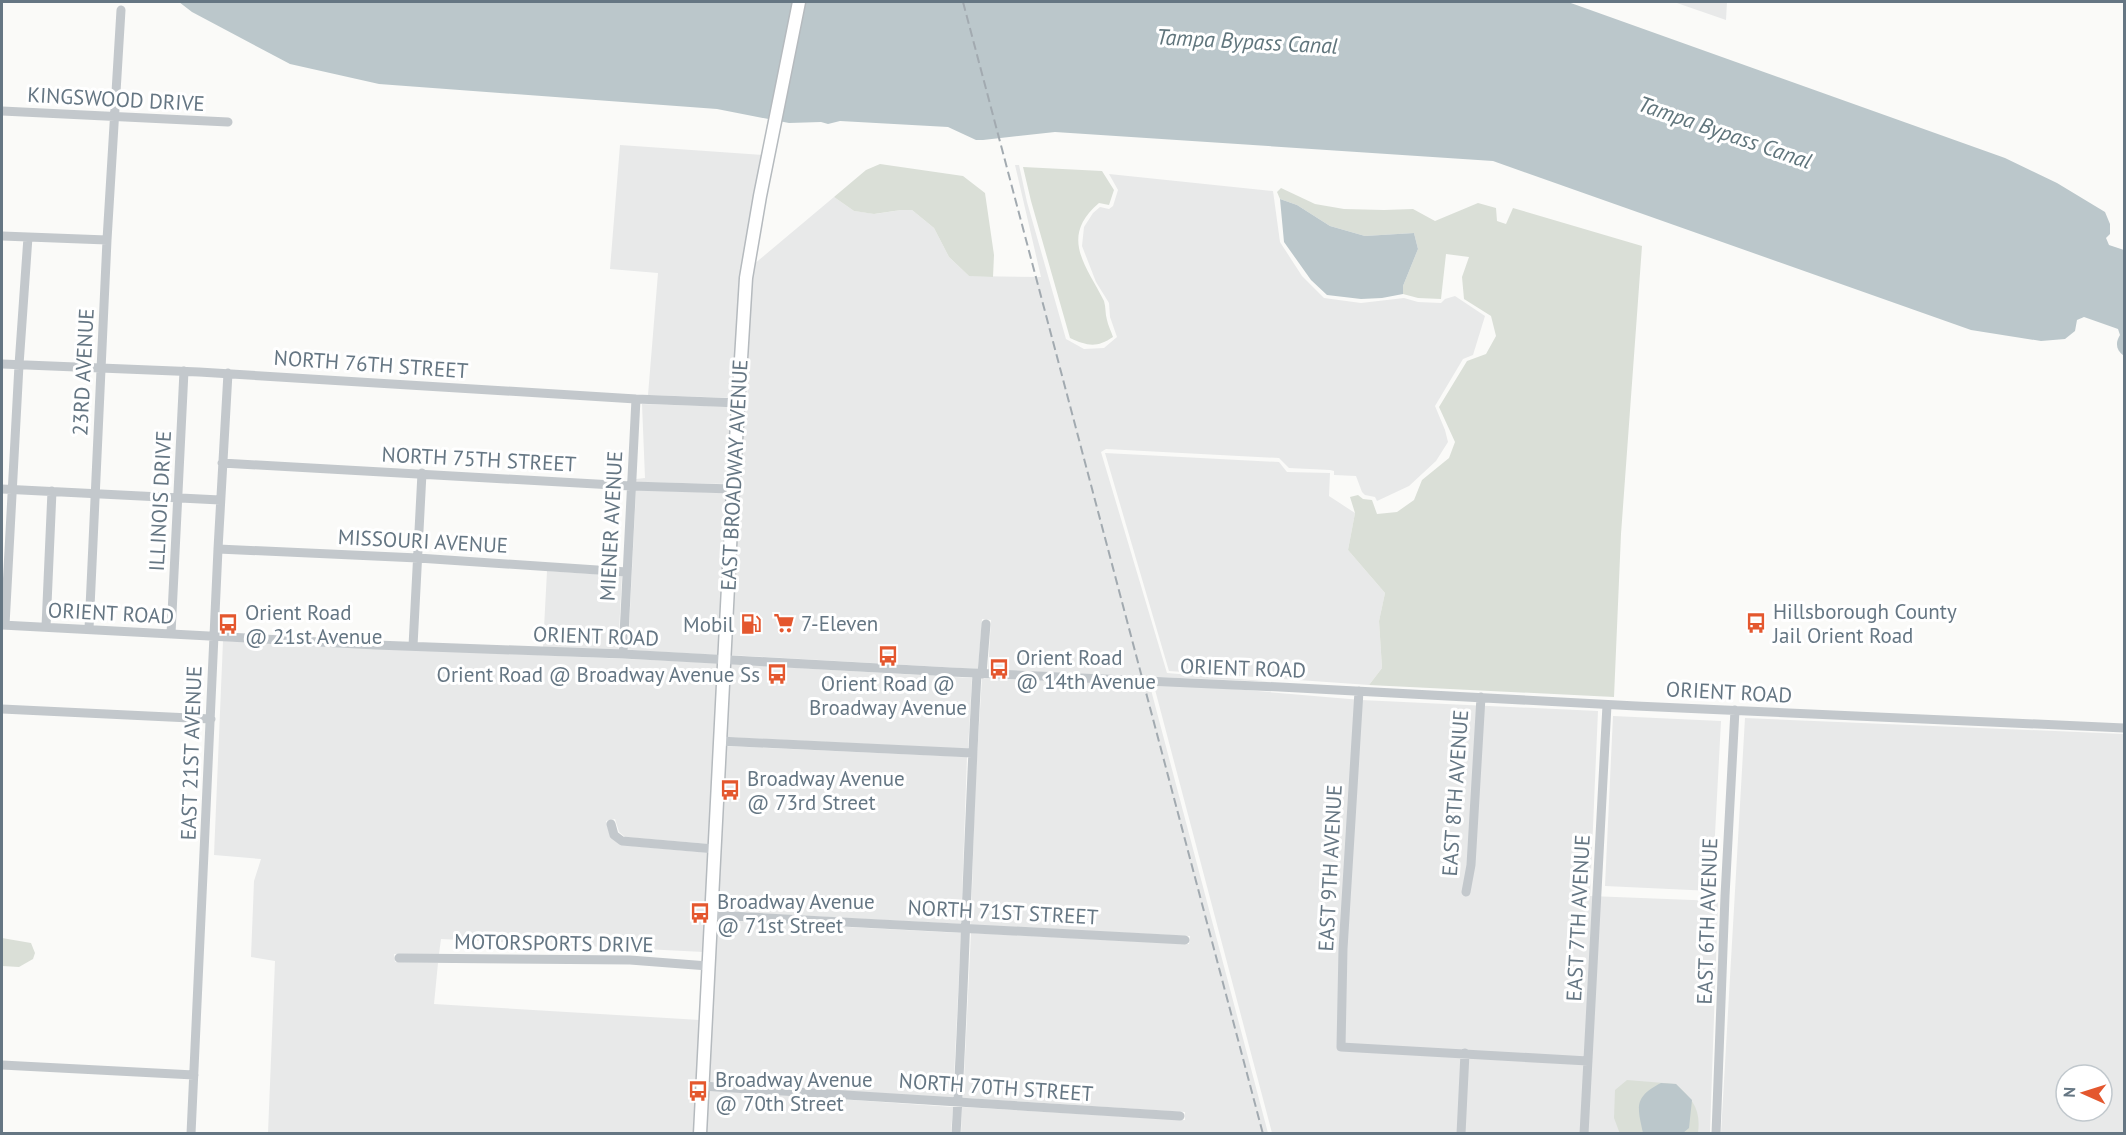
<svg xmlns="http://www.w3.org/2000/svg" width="2126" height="1135" font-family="'PT Sans',sans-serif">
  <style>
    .built { fill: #e8e9e9; fill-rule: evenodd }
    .green { fill: #dadfd7 }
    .water { fill: #bbc7cb }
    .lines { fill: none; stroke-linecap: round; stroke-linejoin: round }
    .major-casing { stroke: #b5babe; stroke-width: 15 }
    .minor { stroke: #c3c8cc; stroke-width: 9 }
    .major { stroke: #fff; stroke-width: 12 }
    .rail { stroke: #a2aab0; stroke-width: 2; stroke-dasharray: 9 4.5; stroke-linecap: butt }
    .labels { text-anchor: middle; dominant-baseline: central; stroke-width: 6; stroke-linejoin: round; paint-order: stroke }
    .street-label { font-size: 21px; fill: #657683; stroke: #fff }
    .poi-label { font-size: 21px; fill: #657683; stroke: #fff; text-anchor: start }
    .water-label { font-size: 22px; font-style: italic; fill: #60757c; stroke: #fff }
  </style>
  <rect width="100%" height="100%" fill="#fafaf8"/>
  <path class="built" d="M1674 2H1727L1726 20Z
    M620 145 763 155 734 398 648 395 658 273 610 269Z
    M1015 165H1019L1027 202 1066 339 1084 349 1104 348 1117 337 1110 317 1109 303 1096 282 1082 246 1084 227 1093 213 1100 207 1109 209 1113 206 1118 190 1109 174 1273 191 1280 242 1302 276 1324 298 1361 303 1404 298 1418 302 1441 303 1445 299 1455 296 1485 316 1473 355 1463 359 1435 406 1445 430 1448 442 1436 461 1409 486 1377 501 1375 497 1365 495 1362 492 1356 476 1334 475V471L1330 470 1289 468 1279 458 1106 449 1101 452 1167 673 1275 682 988 670 991 620 982 619 978 669 729 655 744 403H747L750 300 753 265 834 197 854 211 875 214 901 210H912L934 228 949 257 969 276 1041 277Z
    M642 404 734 407 728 484 636 482V479L645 478Z
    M1105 453 1279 462 1287 472 1330 473 1329 496 1355 513 1348 550 1385 593 1379 621 1382 668 1369 685 1169 671Z
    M636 490 728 493 719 655 628 650Z
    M547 571 622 576 618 650 543 647Z
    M223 641 719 663 710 844 625 837 619 832 615 819 606 821 610 836 621 845 710 853 704 952 441 939 439 954H394L395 962 438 963 434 1004 700 1020 695 1133H268L275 961 251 957 254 881 261 859 214 855Z
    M728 664 972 678 968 749 725 737Z
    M982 678 1150 686 1268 1133 961 1134 962 1107 1185 1120V1112L963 1098 971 933 1189 944 1190 936 971 925 975 788Z
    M1153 682 1361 700 1598 711 1590 896 1718 901 1710 1133H1272Z
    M1613 716 1721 721 1712 891 1605 886Z
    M1745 718 2124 734V1133H1721ZM2066 1075H2102V1111H2066Z
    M724 746 967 757 961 924 717 911Z
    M716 920 961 933 953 1098 707 1082Z
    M706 1090 953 1107 951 1133 705 1134Z"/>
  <path class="green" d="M880 164 963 176 985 193 994 255 993 277 969 276 949 257 934 228 912 210H901L874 214 854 211 834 197 866 170Z
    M1023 167 1102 171 1114 190 1109 205 1099 203C1059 237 1086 265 1104 301 1106 307 1105 314 1107 320 1108 325 1111 331 1113 337 1097 348 1087 346 1070 338L1031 201Z
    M1281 188 1315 204 1344 209 1384 210 1413 209 1435 221 1478 203 1496 208 1497 221 1506 224 1513 208 1642 246 1621 534 1614 697 1369 685 1382 668 1379 621 1385 593 1348 550 1355 513 1350 497 1358 495 1363 499 1372 500 1377 514 1397 512 1414 500 1422 480 1449 458 1455 442 1439 407 1467 361 1486 354 1496 336 1491 316 1464 299 1462 277 1469 257 1446 254 1441 299 1418 298 1403 294V286L1418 249 1414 233 1365 236 1330 226 1297 205 1280 199 1277 192Z
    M2 938 31 943 35 953 33 959 19 967 2 966Z
    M1627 1080 1676 1084C1693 1100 1701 1109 1698 1133L1620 1134 1614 1118 1615 1090Z"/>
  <path class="water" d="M179 2H1568L2005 158 2057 183 2105 212 2110 224V234L2106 238 2109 245 2124 250V356C2116 350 2115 343 2120 335L2118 329 2084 317 2077 320 2075 331 2065 339 2041 341 1971 330 1493 161 1055 132 983 140H976L948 127 840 121 828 124 821 122 789 123 717 109 379 84 290 64 192 12Z
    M1280 199 1297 205 1330 226 1365 236 1414 233 1418 249 1403 286V294L1382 298 1361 299 1327 295 1311 280 1284 242Z
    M1661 1083 1676 1084 1692 1100 1689 1128 1683 1133H1643C1637 1106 1634 1097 1661 1083Z"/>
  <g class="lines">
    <g class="major-casing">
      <path id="major" d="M700 1134 733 489 746 278 760 196 799 2"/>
    </g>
    <path class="minor" d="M2 111 228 122
      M2 236 107 240
      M2 364 199 372 636 399 739 403
      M222 463 631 486 733 489
      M2 489 220 500
      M218 549 418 558 627 572
      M2 625 376 645 623 654 951 672 1280 687 1636 706 2124 728
      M5 625 19 365 28 237
      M46 627 52 491
      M89 629 107 240 121 10
      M171 634 184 371
      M413 646 422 473
      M623 654 636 399
      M982 674 986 624
      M1359 691 1343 949 1341 1047 1588 1061
      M2 709 211 719
      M719 741 972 753
      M611 824 614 835 622 841 715 849
      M1466 892 1471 865 1481 697
      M711 915 1185 940
      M399 958 630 960 708 966
      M2 1065 194 1075
      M702 1086 1180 1116
      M191 1134 218 549 228 373
      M956 1134C965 980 968 827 977 674
      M1461 1134 1465 1053
      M1584 1134 1607 705
      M1716 1134 1725 896 1735 710"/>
    <use href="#major" class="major"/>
    <path class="rail" d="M963 2 1263 1134"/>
  </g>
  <defs>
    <g id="supermarket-bare" transform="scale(1.62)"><path d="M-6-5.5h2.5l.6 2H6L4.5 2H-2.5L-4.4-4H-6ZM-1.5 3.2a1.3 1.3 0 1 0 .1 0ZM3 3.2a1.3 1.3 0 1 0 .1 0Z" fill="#e4572e" stroke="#fff" stroke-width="2.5" paint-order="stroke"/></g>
    <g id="bus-bare" transform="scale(1.62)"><path d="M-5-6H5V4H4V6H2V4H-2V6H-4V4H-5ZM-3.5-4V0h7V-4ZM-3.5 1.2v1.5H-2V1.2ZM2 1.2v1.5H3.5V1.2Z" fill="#e4572e" stroke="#fff" stroke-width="2.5" paint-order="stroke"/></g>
    <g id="fuel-bare" transform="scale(1.62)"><path d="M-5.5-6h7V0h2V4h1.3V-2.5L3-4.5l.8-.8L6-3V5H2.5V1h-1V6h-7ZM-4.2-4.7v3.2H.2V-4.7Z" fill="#e4572e" stroke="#fff" stroke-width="2.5" paint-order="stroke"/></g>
  </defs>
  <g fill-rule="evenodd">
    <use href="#supermarket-bare" x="784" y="623"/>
    <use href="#bus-bare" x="1756" y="623"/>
    <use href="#bus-bare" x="228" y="624"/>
    <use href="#fuel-bare" x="751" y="624"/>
    <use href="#bus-bare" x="888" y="656"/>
    <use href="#bus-bare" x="999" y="669"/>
    <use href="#bus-bare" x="777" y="674"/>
    <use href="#bus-bare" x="730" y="790"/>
    <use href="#bus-bare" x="700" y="913"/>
    <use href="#bus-bare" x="698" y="1091"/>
  </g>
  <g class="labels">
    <g class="street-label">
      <text transform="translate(116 99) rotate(3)">KINGSWOOD DRIVE</text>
      <text transform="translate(371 364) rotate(4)">NORTH 76TH STREET</text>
      <text transform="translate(83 372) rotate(-87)">23RD AVENUE</text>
      <text transform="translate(479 459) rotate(3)">NORTH 75TH STREET</text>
      <text transform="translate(734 475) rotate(-87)">EAST BROADWAY AVENUE</text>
      <text transform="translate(160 501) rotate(-87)">ILLINOIS DRIVE</text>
      <text transform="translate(611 526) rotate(-87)">MIENER AVENUE</text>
      <text transform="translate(423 541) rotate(3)">MISSOURI AVENUE</text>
      <text transform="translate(111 613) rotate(3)">ORIENT ROAD</text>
      <text transform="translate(596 636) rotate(2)">ORIENT ROAD</text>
      <text transform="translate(1243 668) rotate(2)">ORIENT ROAD</text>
      <text transform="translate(1729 692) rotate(3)">ORIENT ROAD</text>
      <text transform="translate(191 753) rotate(-88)">EAST 21ST AVENUE</text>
      <text transform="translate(1455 793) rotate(-86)">EAST 8TH AVENUE</text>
      <text transform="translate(1330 868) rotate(-87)">EAST 9TH AVENUE</text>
      <text transform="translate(1003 912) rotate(3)">NORTH 71ST STREET</text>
      <text transform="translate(1578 918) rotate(-87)">EAST 7TH AVENUE</text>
      <text transform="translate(1707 921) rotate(-88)">EAST 6TH AVENUE</text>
      <text transform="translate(554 943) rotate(1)">MOTORSPORTS DRIVE</text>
      <text transform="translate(996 1087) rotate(4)">NORTH 70TH STREET</text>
    </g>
    <g class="poi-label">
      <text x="1773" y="611">Hillsborough County<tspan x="1773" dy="24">Jail Orient Road</tspan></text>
      <text x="245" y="612">Orient Road<tspan x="245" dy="24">@ 21st Avenue</tspan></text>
      <text x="801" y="623">7-Eleven</text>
      <text x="734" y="624" text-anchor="end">Mobil</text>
      <text x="1016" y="657">Orient Road<tspan x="1016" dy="24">@ 14th Avenue</tspan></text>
      <text x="760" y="674" text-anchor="end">Orient Road @ Broadway Avenue Ss</text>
      <text x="888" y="683" text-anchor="middle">Orient Road @<tspan x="888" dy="24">Broadway Avenue</tspan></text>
      <text x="747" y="778">Broadway Avenue<tspan x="747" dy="24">@ 73rd Street</tspan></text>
      <text x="717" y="901">Broadway Avenue<tspan x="717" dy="24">@ 71st Street</tspan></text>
      <text x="715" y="1079">Broadway Avenue<tspan x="715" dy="24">@ 70th Street</tspan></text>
    </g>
    <g class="water-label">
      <text transform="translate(1247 41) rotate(3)">Tampa Bypass Canal</text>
      <text transform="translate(1725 132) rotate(19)">Tampa Bypass Canal</text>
    </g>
  </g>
  <rect width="2126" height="1135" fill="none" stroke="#657683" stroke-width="6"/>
  <g transform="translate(2084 1093) rotate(273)"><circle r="28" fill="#ffffff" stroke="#c1c8cd" stroke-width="1.5"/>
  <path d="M0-4.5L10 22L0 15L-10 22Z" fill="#e4572e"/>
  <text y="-9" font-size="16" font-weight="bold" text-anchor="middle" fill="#657683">N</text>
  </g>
</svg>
